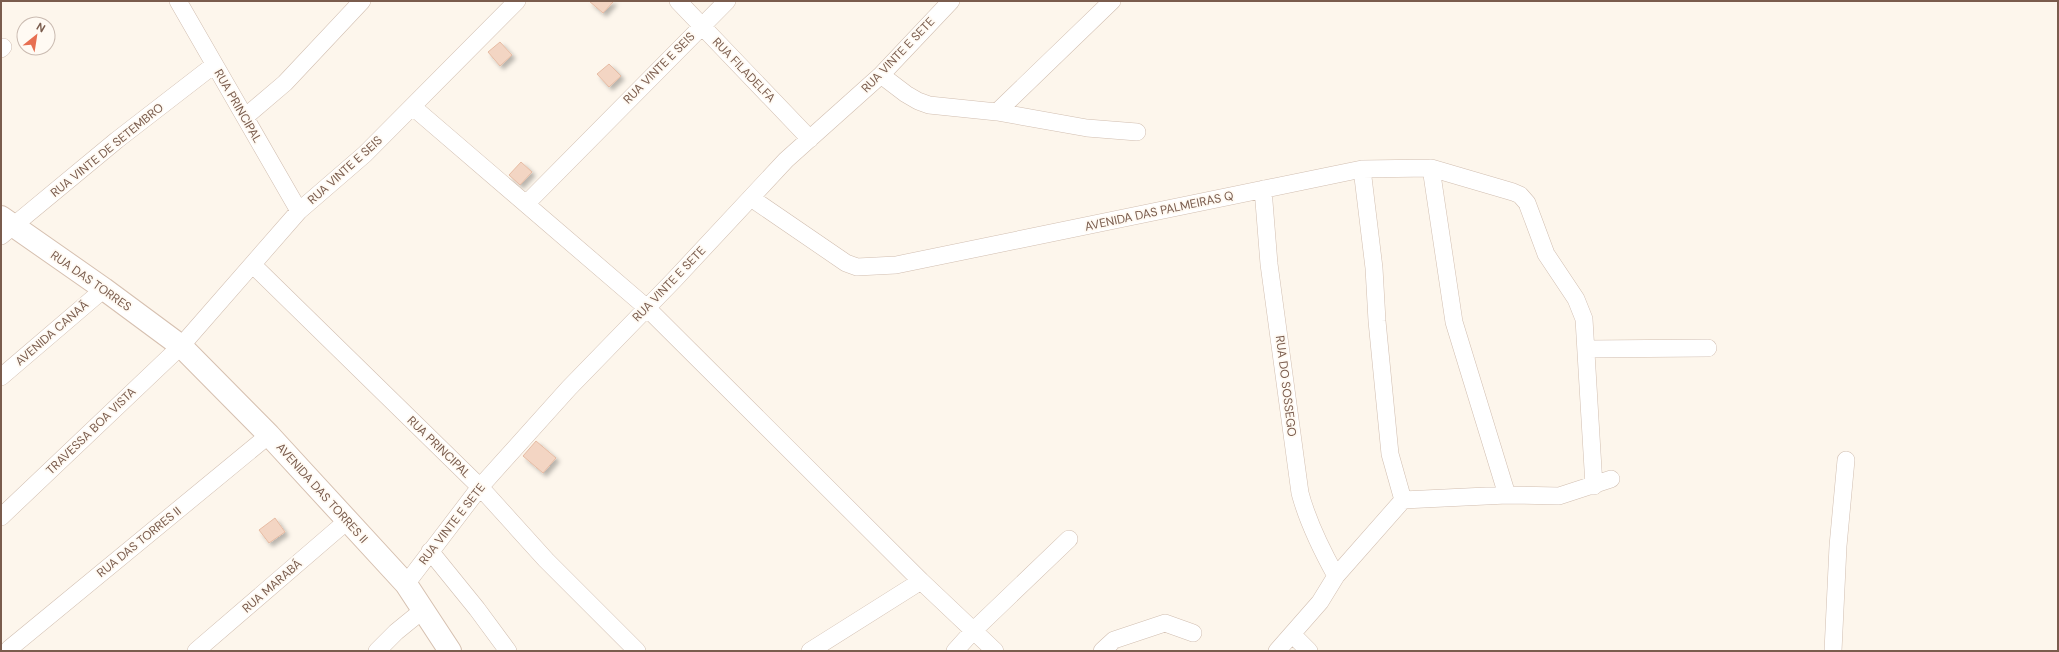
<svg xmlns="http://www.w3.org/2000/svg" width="2059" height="652" font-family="'DM Sans',sans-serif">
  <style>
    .building { fill: #f3d5c3; stroke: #e6bba3; filter: url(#shadow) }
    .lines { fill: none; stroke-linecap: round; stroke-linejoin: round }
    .street-casing { stroke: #d1beb0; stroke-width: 18 }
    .secondary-casing { stroke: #d6c0b0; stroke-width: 24 }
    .street { stroke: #fff; stroke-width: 17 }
    .secondary { stroke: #fff; stroke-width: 22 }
    .labels { text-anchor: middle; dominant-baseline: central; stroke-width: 3.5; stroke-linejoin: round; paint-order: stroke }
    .street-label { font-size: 12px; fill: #7a5c4d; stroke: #fffaf3 }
  </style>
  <defs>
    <filter id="shadow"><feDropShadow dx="3.5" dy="3.5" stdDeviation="2" flood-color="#0004"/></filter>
  </defs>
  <rect width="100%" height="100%" fill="#fdf6ec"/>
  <path class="building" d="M589 1H614L603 13Z
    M500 42 512 55 500 66 488 52Z
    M609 64 621 76 609 87 597 74Z
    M521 162 532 172 520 185 509 175Z
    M536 441 556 458 543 473 523 456Z
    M275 518 285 532 269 543 259 530Z"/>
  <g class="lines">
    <g class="street-casing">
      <path id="street" d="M178 1 299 211
        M678 1 810 139
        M1 49 3 47
        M881 75 906 94 918 101 929 105 997 112 1087 128 1137 132
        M413 107 647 308 921 581 995 651
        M997 112 1112 1
        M245 117 285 83 362 1
        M1431 168 1454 322 1507 495
        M1362 169 1374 268 1377 321 1390 454 1403 500
        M1263 189 1269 264 1300 493C1308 523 1321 549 1336 576
        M751 198 846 263 857 267 896 265 1362 169 1431 168 1513 192 1520 195 1527 203 1546 254 1576 299 1584 319 1594 486
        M526 204 727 1
        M1 236 117 140 214 65
        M253 265 480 487 546 560 637 651
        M1587 349 1708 348
        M1 377 104 289
        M1 517 181 346 299 211 365 154 517 1
        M430 551 477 609 508 651
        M406 584 480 487 569 388 674 280 786 160 881 75 951 1
        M1292 634 1309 651
        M9 649 269 435
        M196 651 347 521
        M377 651 396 632 423 610
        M810 651 921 581
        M955 651 973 631 1069 539
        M1102 651 1114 640 1165 623 1193 633
        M1277 651 1320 602 1336 576 1403 500 1507 495 1559 496 1611 479
        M1833 651 1838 546 1846 460"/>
    </g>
    <g class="secondary-casing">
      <path id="secondary" d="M1 217 104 289 181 346 269 435 406 584 450 651"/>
    </g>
    <use href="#street" class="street"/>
    <use href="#secondary" class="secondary"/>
  </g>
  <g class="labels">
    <g class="street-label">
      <text transform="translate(898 55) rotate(-46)">RUA VINTE E SETE</text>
      <text transform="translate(659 68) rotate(-45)">RUA VINTE E SEIS</text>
      <text transform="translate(744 70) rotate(46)">RUA FILADELFA</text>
      <text transform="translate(238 106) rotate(60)">RUA PRINCIPAL</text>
      <text transform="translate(107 150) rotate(-39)">RUA VINTE DE SETEMBRO</text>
      <text transform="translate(345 170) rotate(-42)">RUA VINTE E SEIS</text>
      <text transform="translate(1159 211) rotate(-12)">AVENIDA DAS PALMEIRAS Q</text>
      <text transform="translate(91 281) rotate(35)">RUA DAS TORRES</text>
      <text transform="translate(669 284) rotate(-46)">RUA VINTE E SETE</text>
      <text transform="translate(52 333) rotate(-41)">AVENIDA CANAÃ</text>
      <text transform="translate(1286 386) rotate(83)">RUA DO SOSSEGO</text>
      <text transform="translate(91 431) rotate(-44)">TRAVESSA BOA VISTA</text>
      <text transform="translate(439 447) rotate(44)">RUA PRINCIPAL</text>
      <text transform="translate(322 493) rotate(48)">AVENIDA DAS TORRES II</text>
      <text transform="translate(452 524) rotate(-52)">RUA VINTE E SETE</text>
      <text transform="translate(139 542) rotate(-39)">RUA DAS TORRES II</text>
      <text transform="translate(272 586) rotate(-41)">RUA MARABÁ</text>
    </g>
  </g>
  <rect width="2059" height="652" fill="none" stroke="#7a5c4d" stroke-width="4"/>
  <g transform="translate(36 36) rotate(30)"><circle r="19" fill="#fffaf3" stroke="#cabbb1"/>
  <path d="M0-3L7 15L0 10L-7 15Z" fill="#e76f51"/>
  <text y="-6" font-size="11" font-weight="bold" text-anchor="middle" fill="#7a5c4d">N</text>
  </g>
</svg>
